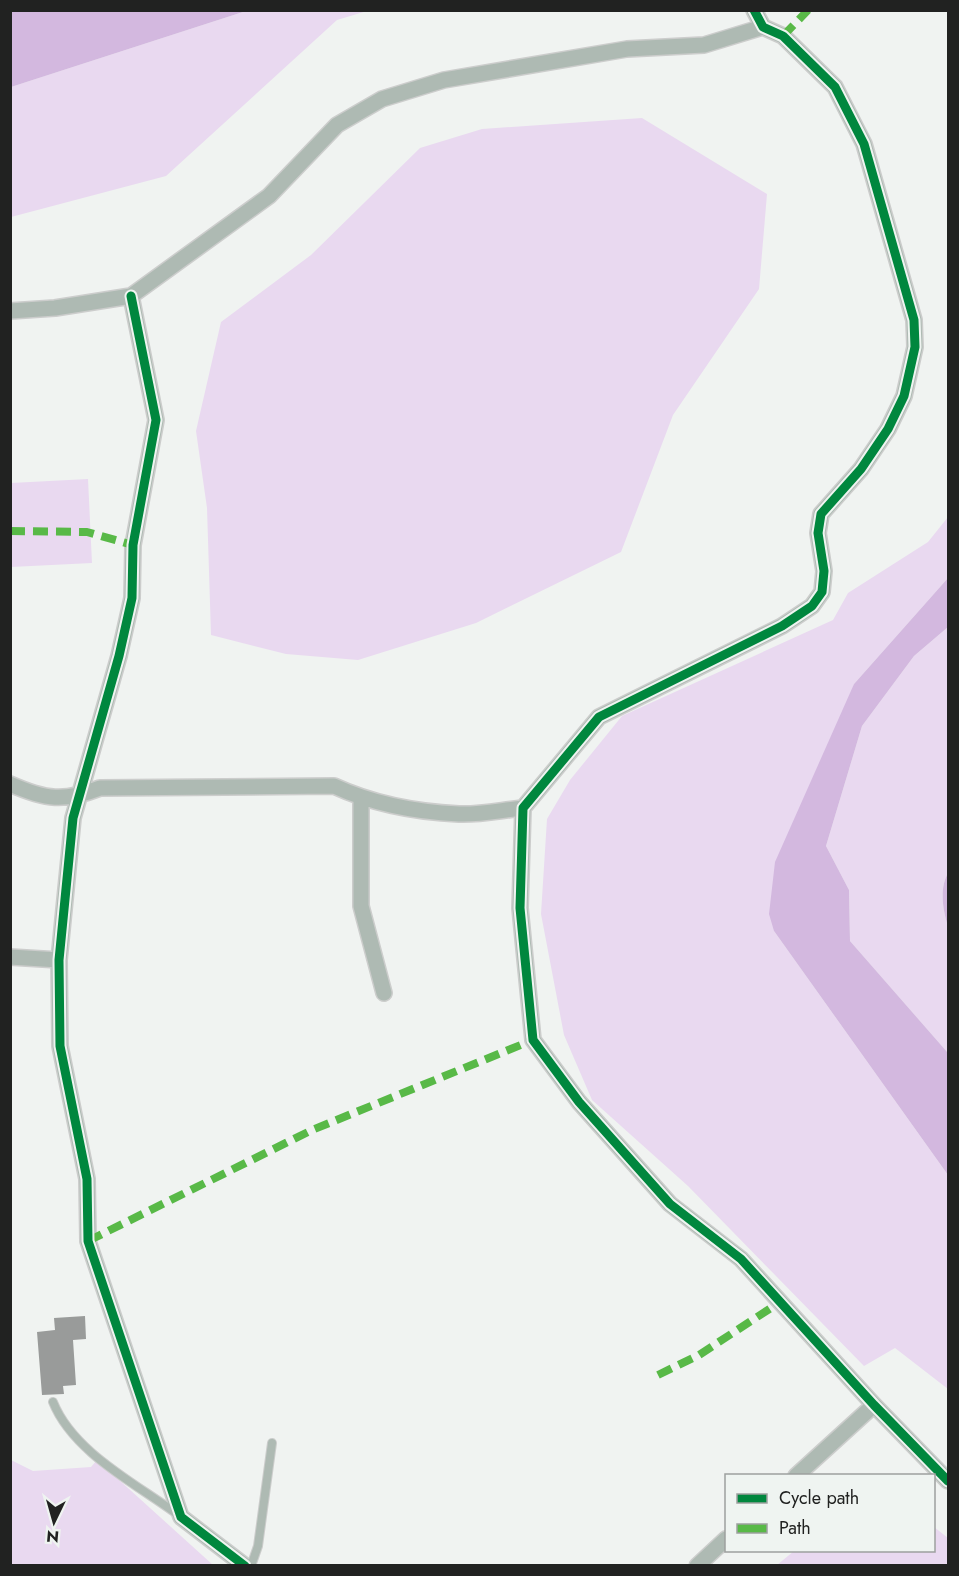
<svg xmlns="http://www.w3.org/2000/svg" width="959" height="1576" font-family="Jost,sans-serif">
  <style>
    .green { fill: #e9d9f0 }
    .water { fill: #d3b8df }
    .building { fill: #999b9a }
    .lines { fill: none; stroke-linecap: round; stroke-linejoin: round }
    .service-casing { stroke: #cccdcc; stroke-width: 10 }
    .minor-casing { stroke: #cccdcc; stroke-width: 18 }
    .service { stroke: #aebab3; stroke-width: 8 }
    .minor { stroke: #aebab3; stroke-width: 15 }
    .quiet { stroke: #58b947; stroke-width: 8; stroke-dasharray: 15 8; stroke-linecap: butt }
    .cycleway-casing { stroke: #eff4f1; stroke-width: 13 }
    .cycleway { stroke: #00873e; stroke-width: 9 }
  </style>
  <rect width="100%" height="100%" fill="#f0f3f1"/>
  <path class="green" d="M246 11H367L337 20 166 176 11 217V87Z
    M642 118 767 194 759 289 673 415 621 552 476 623 358 660 286 654 211 635 207 508 196 431 221 322 311 255 420 148 482 129Z
    M88 479 92 563 11 567V483Z
    M948 517V578L854 684 774 931 948 1175V1389L895 1348 864 1366 688 1186 592 1100 564 1035 541 914 547 819 570 780 622 716 833 620 848 593 928 542Z
    M948 627V873C939 889 943 911 948 926V1053L850 941 849 890 826 846 862 726 914 656Z
    M11 1460 33 1471 91 1467 97 1460 213 1565 11 1566Z
    M934 1527 948 1538V1565H777L794 1551 934 1550Z"/>
  <path class="water" d="M11 10H246V11L11 87Z
    M948 578V627L914 656 862 726 826 846 849 890 850 941 948 1053V1175L774 931 769 914 775 862 854 684Z
    M948 873V926C943 911 939 889 948 873Z"/>
  <path class="building" d="M85 1316 86 1339 73 1340 76 1385 63 1386 64 1394 42 1395 37 1332 55 1330 54 1318Z"/>
  <g class="lines">
    <g class="service-casing">
      <path id="service" d="M53 1402C73 1452 135 1483 177 1514
        M251 1566 258 1546 272 1443"/>
    </g>
    <g class="minor-casing">
      <path id="minor" d="M754 10 763 27 783 36 835 87 864 144 914 320 915 347 904 396 888 429 861 469 821 514 818 533 824 571 822 592 812 606 782 626 599 717 523 808 520 908 533 1040 579 1102 670 1204 741 1259 874 1405 948 1481
        M131 296 156 420 133 545 132 598 119 656 73 818 59 960 60 1046 87 1179 88 1241 181 1517 245 1566
        M10 311 55 308 131 296 269 196 337 125 382 99 444 80 627 49 704 45 763 27
        M10 784C46 800 64 802 100 788L334 786C373 804 416 812 459 814 480 815 502 810 523 808
        M361 799V906L384 993
        M10 957 59 960
        M796 1476 874 1405
        M697 1566 726 1539"/>
    </g>
    <use href="#service" class="service"/>
    <use href="#minor" class="minor"/>
    <path class="quiet" d="M783 36 808 10
      M10 531 87 532 133 545
      M88 1241 312 1130 533 1040
      M658 1375 699 1355 780 1302"/>
    <g class="cycleway-casing">
      <path id="cycleway" d="M754 10 763 27 783 36 835 87 864 144 914 320 915 347 904 396 888 429 861 469 821 514 818 533 824 571 822 592 812 606 782 626 599 717 523 808 520 908 533 1040 579 1102 670 1204 741 1259 874 1405 948 1481
        M131 296 156 420 133 545 132 598 119 656 73 818 59 960 60 1046 87 1179 88 1241 181 1517 245 1566"/>
    </g>
    <use href="#cycleway" class="cycleway"/>
  </g>
  <rect width="959" height="1576" fill="none" stroke="#212221" stroke-width="24"/>
  <rect x="725" y="1474" width="210" height="78" fill="#eff4f1" stroke="#9da09e" stroke-width="1.5"/>
  <rect x="737" y="1494" width="30" height="9" fill="#00873e" stroke="#9da09e" stroke-width="1.5"/>
  <text x="779" y="1504" font-size="18" fill="#212221">Cycle path</text>
  <rect x="737" y="1524" width="30" height="9" fill="#58b947" stroke="#9da09e" stroke-width="1.5"/>
  <text x="779" y="1534" font-size="18" fill="#212221">Path</text>
  <g transform="translate(54 1522) rotate(185)" stroke="#eff4f1" stroke-width="4.5" paint-order="stroke">
  <path d="M0-4.5L10 22L0 15L-10 22Z" fill="#212221"/>
  <text y="-9" font-size="16" font-weight="bold" text-anchor="middle" fill="#212221">N</text>
  </g>
</svg>
